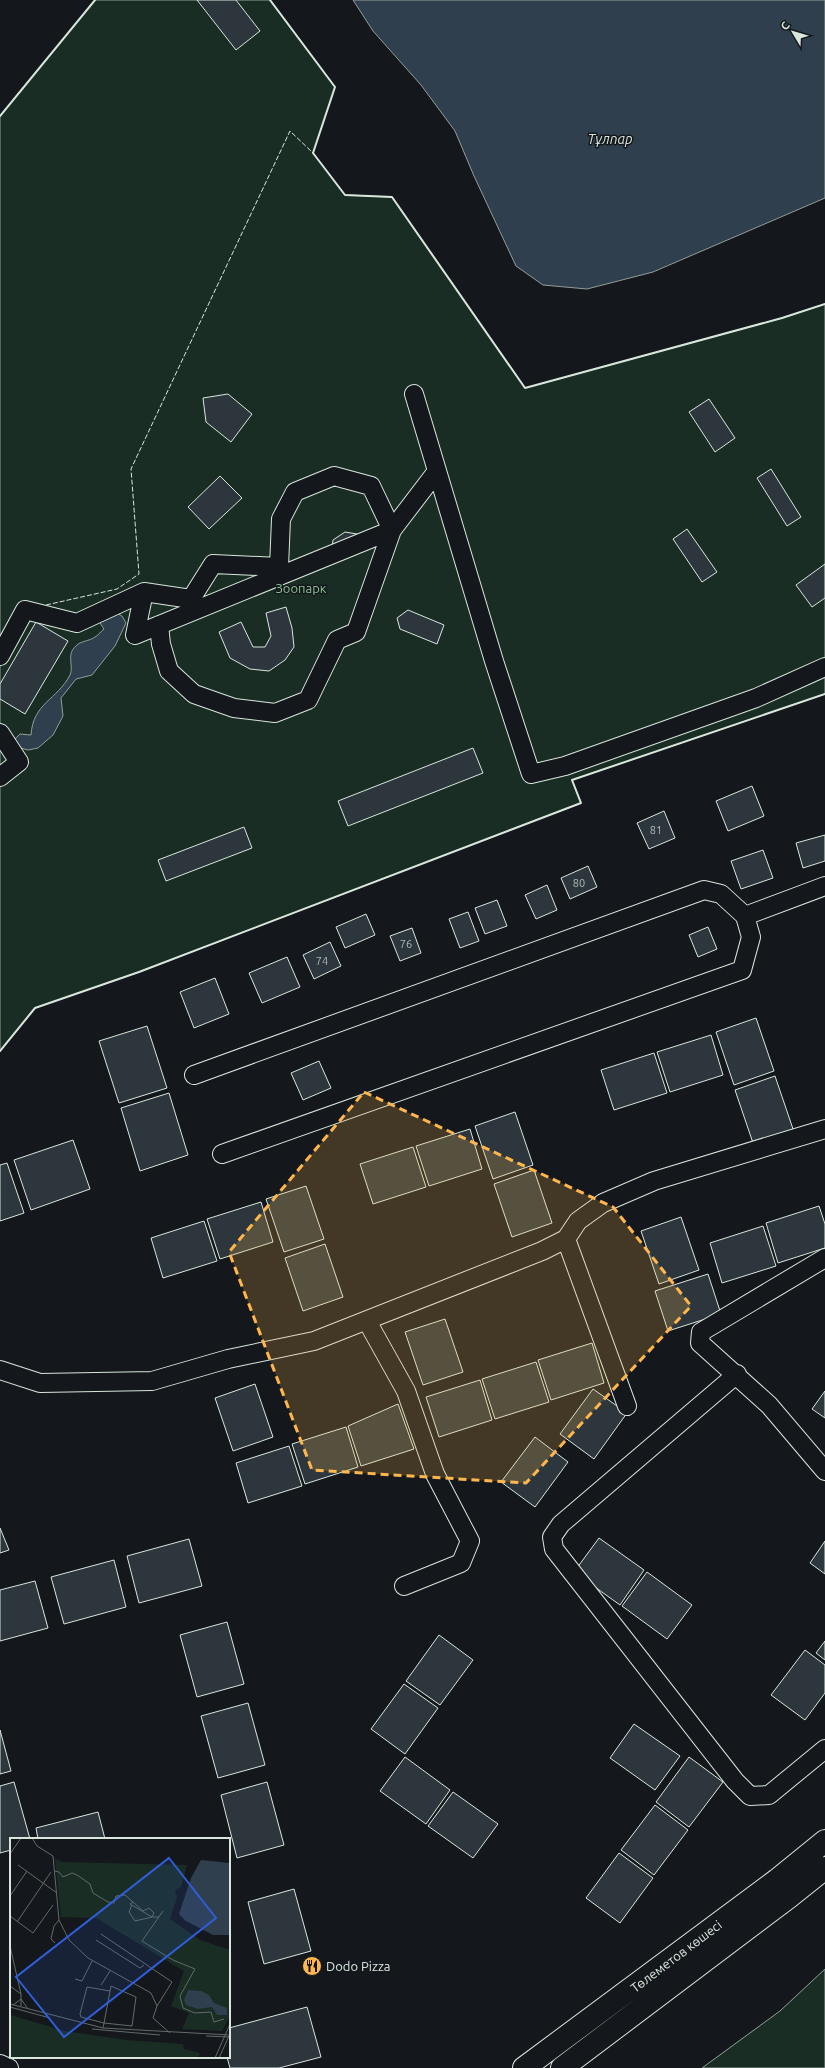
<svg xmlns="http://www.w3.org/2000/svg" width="825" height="2068" font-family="Ubuntu,sans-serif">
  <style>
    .green { fill: #1a2d24; stroke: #939e99 }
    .water { fill: #2f3f4d; stroke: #939e99 }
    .building { fill: #2c363c; stroke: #d8e6dc }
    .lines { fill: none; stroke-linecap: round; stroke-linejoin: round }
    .minor-casing { stroke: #d8e6dc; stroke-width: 20 }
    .major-casing { stroke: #d8e6dc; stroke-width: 24 }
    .minor { stroke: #14181c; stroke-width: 18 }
    .major { stroke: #14181c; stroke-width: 22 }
    .fence { stroke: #d8e6dc; stroke-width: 1; stroke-dasharray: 5 2; stroke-linecap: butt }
    .wall { stroke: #d8e6dc; stroke-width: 2 }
    .marked { fill: #ffb74d; fill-opacity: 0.2; stroke: #ffb74d; stroke-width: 3; stroke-dasharray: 8 5; stroke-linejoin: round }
    .labels { text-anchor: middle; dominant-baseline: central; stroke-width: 3; stroke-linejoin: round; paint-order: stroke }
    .number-label { font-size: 11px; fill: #adbab4 }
    .park-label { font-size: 13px; fill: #8ac095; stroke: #14181c }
    .street-label { font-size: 13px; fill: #d8e6dc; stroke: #14181c }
    .poi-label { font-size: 13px; fill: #d8e6dc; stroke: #14181c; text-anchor: start }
    .water-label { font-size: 14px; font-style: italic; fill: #d8e6dc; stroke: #14181c }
    .inset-road { fill: none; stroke: #626a69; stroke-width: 1 }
    .view { fill: #305dd8; fill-opacity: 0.15; stroke: #305dd8; stroke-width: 2 }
    .inset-edge { fill: none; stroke: #d8e6dc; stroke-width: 2 }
  </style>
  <rect width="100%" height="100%" fill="#14181c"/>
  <path class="green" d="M95 0H270L335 87 313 153 345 195 392 197 525 388 782 318 825 304V694L572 780 581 803 139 972 35 1008 0 1051V116Z
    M825 1969V2068H702L780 2011Z"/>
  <path class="water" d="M353 0H825V198L653 272 587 289 543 285 516 266 474 176 455 131 421 85 373 31Z
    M110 609 122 616 126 623 115 646 92 675 76 679 61 698 63 716 53 735 38 748 28 750 9 745 20 734 31 735C33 703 57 700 70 675 74 666 66 654 76 646 80 641 90 641 95 637 99 635 101 631 104 629L98 620Z"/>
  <path class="building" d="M197 0H236L260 31 236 50Z
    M228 394 252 414 231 442 206 422 203 398Z
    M709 399 735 438 715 452 689 412Z
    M771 469 801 517 787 526 757 478Z
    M220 476 242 498 209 529 188 507Z
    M687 529 717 572 702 582 673 539Z
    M345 532 357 534 364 542 331 555 333 540Z
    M825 564V598L812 607 796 585Z
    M286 607 292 628 294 647 285 660 269 671 250 669 230 658 219 632 241 622 253 647H265L271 636 266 613Z
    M408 610 444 625 437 644 400 629 397 618Z
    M36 622 68 641 25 714 0 699V684Z
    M473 748 483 773 348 826 338 801Z
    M752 786 764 816 728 831 716 801Z
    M664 811 675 838 649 849 637 823Z
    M244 827 252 848 166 881 158 860Z
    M825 835V861L803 868 796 843Z
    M763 850 773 878 741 889 731 861Z
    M588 866 597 887 570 899 561 878Z
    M547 885 557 910 536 919 525 895Z
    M497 900 507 926 485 934 475 908Z
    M468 912 479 941 460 948 449 919Z
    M366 914 375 935 345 948 336 927Z
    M708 927 717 949 698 957 689 935Z
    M412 928 421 953 400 961 390 936Z
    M330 942 341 966 314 979 303 955Z
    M287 957 300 987 262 1003 249 973Z
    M215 978 229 1014 194 1028 180 992Z
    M756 1018 774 1071 734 1085 716 1032Z
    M147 1026 167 1088 119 1103 99 1041Z
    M711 1035 723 1075 670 1092 657 1052Z
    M654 1053 667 1093 614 1110 601 1070Z
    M319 1061 331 1088 303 1100 291 1073Z
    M775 1076 793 1129 753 1143 735 1090Z
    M169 1093 188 1155 140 1171 121 1108Z
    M515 1112 533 1165 493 1179 475 1126Z
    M470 1129 482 1169 429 1186 416 1146Z
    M73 1140 90 1189 31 1210 14 1160Z
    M413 1147 426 1187 373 1204 360 1164Z
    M7 1163 24 1213 0 1221V1165Z
    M534 1170 552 1223 512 1237 494 1184Z
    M306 1186 324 1239 284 1252 266 1199Z
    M261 1202 273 1242 220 1259 207 1219Z
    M819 1206 825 1224V1248L778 1263 766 1223Z
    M681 1217 699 1270 659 1284 641 1231Z
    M204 1221 217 1261 163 1278 151 1238Z
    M763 1226 776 1266 722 1283 710 1243Z
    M325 1244 343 1297 303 1311 285 1258Z
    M708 1274 721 1314 668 1331 655 1291Z
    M445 1319 463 1372 423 1385 405 1332Z
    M592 1343 604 1383 551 1400 538 1360Z
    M536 1362 549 1402 495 1419 482 1379Z
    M480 1380 492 1420 439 1437 426 1397Z
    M255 1384 273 1437 233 1451 215 1398Z
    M593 1389 627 1413 594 1459 560 1434Z
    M825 1391V1418L812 1409Z
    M398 1404 414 1449 361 1466 348 1426Z
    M346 1427 358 1467 305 1484 292 1444Z
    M535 1437 568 1462 535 1507 501 1482Z
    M289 1446 302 1486 248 1503 236 1463Z
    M0 1528 9 1550 0 1553Z
    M599 1538 644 1570 620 1605 574 1572Z
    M189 1539 202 1586 139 1603 127 1556Z
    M825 1541V1574L810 1563Z
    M114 1560 126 1607 64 1624 51 1577Z
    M647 1572 692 1605 667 1639 622 1606Z
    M35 1581 48 1628 0 1641V1590Z
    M227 1622 244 1684 197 1697 180 1635Z
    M439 1635 473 1660 440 1705 406 1681Z
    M825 1641V1660L816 1653Z
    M805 1650 825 1665V1693L805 1720 771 1695Z
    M404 1684 438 1708 405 1754 371 1729Z
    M248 1703 265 1765 218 1778 201 1716Z
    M634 1724 680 1756 655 1790 610 1758Z
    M0 1730 11 1771 0 1774Z
    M405 1757 450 1790 426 1824 380 1791Z
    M689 1757 723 1782 689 1827 656 1802Z
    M14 1782 30 1839H11V1850L0 1853V1786Z
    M267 1782 284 1845 237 1858 221 1795Z
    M453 1792 498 1824 473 1858 428 1826Z
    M655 1805 688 1830 654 1875 621 1850Z
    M98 1812 105 1839H38L36 1828Z
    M619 1853 653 1878 620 1923 586 1898Z
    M294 1889 311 1951 264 1964 248 1902Z
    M307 2007 321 2057 279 2068H230L227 2057H229V2028Z"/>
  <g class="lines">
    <g class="minor-casing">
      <path id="minor" d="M414 394 494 661 531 774 565 766 756 698 825 667
        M159 625 161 644 169 671 194 694 234 708 275 713 308 700 337 640 356 632 392 530 371 486 334 476 295 492 281 519 279 567 213 564 191 599 144 592 135 635 392 530 437 471
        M0 656 25 610 77 623 144 592
        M0 733 19 762 0 777
        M745 916 825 886
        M194 1075 704 890 721 894 745 916 751 937 742 970 222 1154
        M566 1239 627 1406
        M825 1258 701 1332 700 1343 769 1405 825 1471
        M367 1321 406 1391 435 1474 470 1541 461 1563 404 1586
        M0 1370 40 1383 152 1381 228 1359 314 1341 542 1251 566 1239 578 1221 603 1203 654 1181 825 1129
        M737 1374 561 1524 552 1537 554 1549 735 1781 750 1796 769 1795 825 1749
        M0 2064 9 2068"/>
    </g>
    <g class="major-casing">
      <path id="major" d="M524 2068 777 1880 825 1841
        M562 2068 789 1897 825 1868"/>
    </g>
    <use href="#minor" class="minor"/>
    <use href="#major" class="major"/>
    <path class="fence" d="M46 605 117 589 139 574 131 469 290 131 313 153"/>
    <path class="wall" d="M270 0 335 87 313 153 345 195 392 197 525 388 782 318 825 304
      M0 116 95 0
      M0 1051 35 1008 139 972 581 803 572 780 825 694"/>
  </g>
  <path class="marked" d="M364 1092 613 1207 691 1306 526 1483 312 1470 229 1252Z"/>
  <defs>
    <g id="restaurant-disc" transform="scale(1)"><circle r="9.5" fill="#ffb74d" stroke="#14181c"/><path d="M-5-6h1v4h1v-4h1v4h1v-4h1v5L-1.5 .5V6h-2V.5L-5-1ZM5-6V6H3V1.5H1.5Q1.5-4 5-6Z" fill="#111"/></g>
  </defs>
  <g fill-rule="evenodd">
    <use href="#restaurant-disc" x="312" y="1966"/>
  </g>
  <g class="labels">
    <g class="number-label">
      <text x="656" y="830">81</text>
      <text x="579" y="883">80</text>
      <text x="406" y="944">76</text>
      <text x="322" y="961">74</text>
    </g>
    <g class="park-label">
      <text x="301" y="588">Зоопарк</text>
    </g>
    <g class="street-label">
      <text transform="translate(676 1956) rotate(-37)">Төлеметов көшесі</text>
    </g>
    <g class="poi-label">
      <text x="326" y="1966">Dodo Pizza</text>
    </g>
    <g class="water-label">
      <text x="610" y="139">Тұлпар</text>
    </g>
  </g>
  <g transform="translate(10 1838)">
    <rect width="220" height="220" fill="#14181c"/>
    <path d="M45 21 52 24 177 27 171 49 165 52 167 60 160 81 190 102 220 112V178L212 193 172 191 179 175 161 168 174 133 86 80 51 79ZM0 177 55 193 116 202 173 206 174 211 190 215 188 220H0Z" fill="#1a2d24"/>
    <path d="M191 22 220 25V97H203L176 83 169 76 181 40ZM178 152 191 153 199 157 204 165 217 170V177H207L202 169 188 171 176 167 174 162Z" fill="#2f3f4d"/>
    <path class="inset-road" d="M22 0 27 8 43 18 49 82 59 102 78 120 141 155 147 168M0 16 11 0M8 27 47 55M45 33 49 34 53 39 62 35 67 37 80 46 83 55 98 64 104 65 106 58 115 57 123 64M0 58 17 33M122 67 119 74 125 83 142 79 144 75 139 70 133 73 123 64 120 66 142 79H149M153 73 132 103 163 122 185 131 170 158 173 170 185 175 201 174 204 184 214 181M0 78 23 95 43 67M7 84 41 34M91 96 162 144 147 168 143 180 160 195M86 102 130 130 134 127M45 105 41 101 44 88 49 82M0 108 11 156V168M65 141 72 143 82 123M91 147 100 133M0 148 11 156M101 148 126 159 122 188 94 185ZM0 166 93 190 220 197M3 167 11 161 18 171M0 169 40 180M93 190 94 185 71 179 70 176 77 149 100 153M82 191 150 197M196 198 220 199M205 220 220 186M209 220 219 198"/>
    <path class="view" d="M159 20 206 80 54 199 6 139Z"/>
    <rect width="220" height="220" class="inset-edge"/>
  </g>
  <g transform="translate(793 32) rotate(308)" stroke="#14181c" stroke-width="3" paint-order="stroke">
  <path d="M0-3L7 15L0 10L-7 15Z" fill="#d8e6dc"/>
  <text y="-6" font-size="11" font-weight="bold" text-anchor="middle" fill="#d8e6dc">С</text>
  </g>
</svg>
